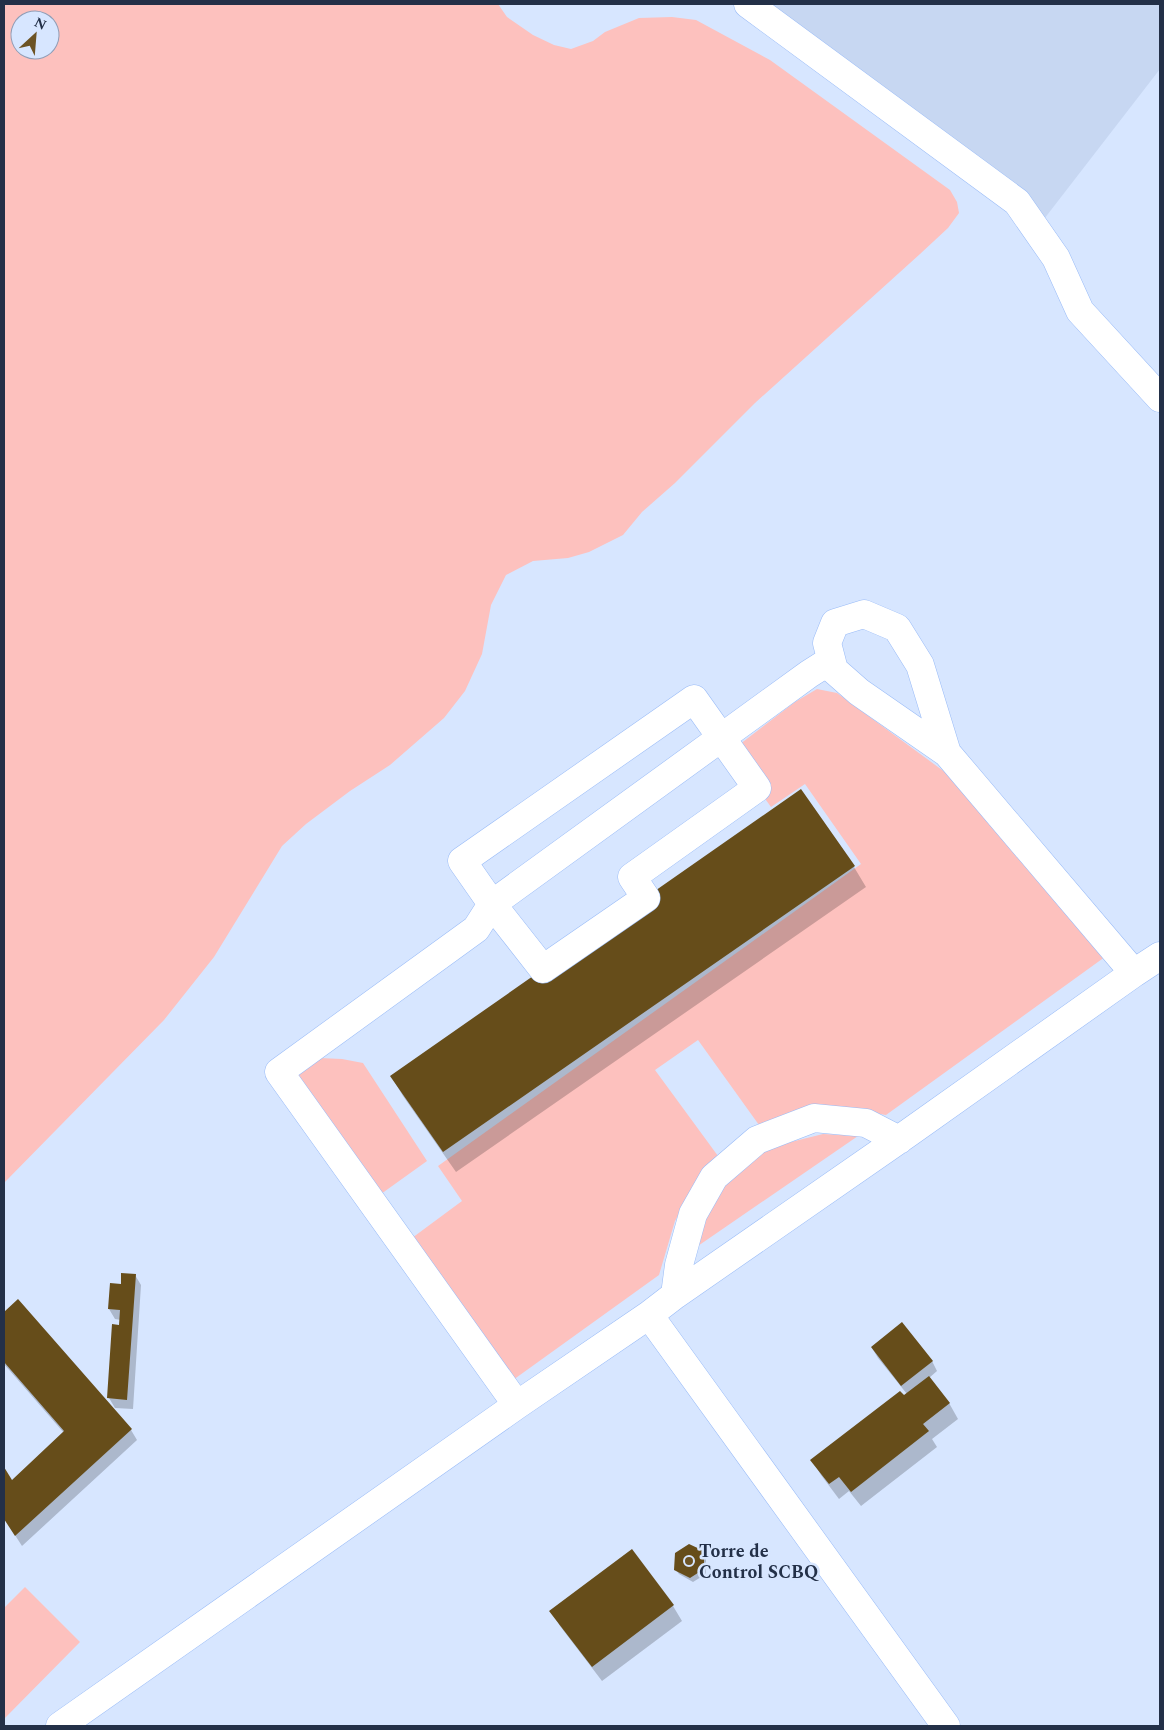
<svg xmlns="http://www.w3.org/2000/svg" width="1164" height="1730" font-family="Spectral,serif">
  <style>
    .built { fill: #c7d7f2 }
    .green { fill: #fdc1be; fill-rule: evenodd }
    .shadow { fill: #0003 }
    .building { fill: #664d1a }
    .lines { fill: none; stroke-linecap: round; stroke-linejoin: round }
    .minor-casing { stroke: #99bbf7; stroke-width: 29 }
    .minor { stroke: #fff; stroke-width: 28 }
    .poi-dot { fill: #6c5324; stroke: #d7e6ff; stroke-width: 2 }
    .labels { text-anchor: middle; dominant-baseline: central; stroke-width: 5; stroke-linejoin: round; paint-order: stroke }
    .poi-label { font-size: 18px; font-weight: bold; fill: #233048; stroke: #d7e6ff; text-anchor: start }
  </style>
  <rect width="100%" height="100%" fill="#d7e6ff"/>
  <path class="built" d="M746 4H1160V69L1041 223Z"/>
  <path class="green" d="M4 4H498L507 17 533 35 554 45 571 49 593 41 605 32 639 18 672 17 696 20 770 60 950 190 957 202 959 213 948 228 920 254 755 403 675 483 642 512 623 535 589 552 568 558 533 561 506 575 491 605 482 654 465 691 444 718 390 765 350 791 306 824 282 846 214 957 164 1020 4 1183ZM20 20H50V50H20Z
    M817 689 837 693 953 778 1109 954 886 1115 841 1107 759 1125 698 1040 655 1070 718 1156 694 1186 675 1221 659 1275 513 1380 412 1238 462 1201 438 1166 861 864 805 784 771 807 731 751 795 702Z
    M319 1058 342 1059 363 1063 427 1161 381 1194 294 1070Z
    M823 1134 858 1136 695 1248 699 1221 716 1195 752 1157 779 1145Z
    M25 1587 80 1642 4 1719V1608Z"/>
  <path class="shadow" d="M801 791 854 867 866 887 456 1172 403 1096 391 1076Z
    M135 1275 141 1285 133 1409 115 1408 109 1398 121 1320 115 1319 109 1309 122 1285Z
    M18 1301 131 1430 137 1440 22 1546 4 1518V1469L12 1482 64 1433 4 1364V1314Z
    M872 1348 932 1361 937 1371 929 1378 949 1403 958 1419 932 1439 937 1447 861 1506 849 1491 839 1499 821 1475 812 1460 907 1394 878 1358Z
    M632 1550 673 1606 682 1621 602 1681 560 1626 551 1611Z
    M703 1552 706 1557V1574L693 1582 679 1574 676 1570Z"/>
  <path class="building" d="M801 789 855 866 443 1152 390 1076Z
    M121 1273 136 1274 127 1400 107 1398 112 1324 119 1325 120 1310 108 1309 110 1283 121 1284Z
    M18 1299 132 1429 15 1536 4 1519V1467L12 1480 64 1431 4 1362V1312Z
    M902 1322 933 1361 901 1386 871 1347Z
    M929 1376 950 1403 923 1424 929 1431 851 1492 839 1477 829 1484 810 1460 900 1391 904 1395Z
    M689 1544 704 1551V1569L690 1578 674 1570 675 1553Z
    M632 1549 674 1605 592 1667 549 1611Z"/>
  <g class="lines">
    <g class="minor-casing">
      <path id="minor" d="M748 4 1017 202 1056 258 1080 311 1160 398
        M694 699 757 788 632 877 646 898 543 969 492 904 462 861Z
        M947 753 859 692 834 670 827 643 835 623 864 614 897 628 920 665 947 753 1134 973
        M675 1295 679 1265 693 1214 714 1177 757 1140 814 1118 866 1123 899 1140
        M649 1315 946 1726
        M517 1405 279 1072 476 929 492 904 809 674 831 660
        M60 1726 517 1405 649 1315 675 1295 907 1134 1134 973 1160 956"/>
    </g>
    <use href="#minor" class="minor"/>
  </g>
  <circle class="poi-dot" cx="689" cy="1561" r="5"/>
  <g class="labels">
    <g class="poi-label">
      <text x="699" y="1551">Torre de<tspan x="699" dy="21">Control SCBQ</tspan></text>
    </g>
  </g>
  <rect width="1164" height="1730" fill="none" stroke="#233048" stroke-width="10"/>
  <g transform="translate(35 35) rotate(26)"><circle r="24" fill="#d7e6ff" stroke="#8f9db6"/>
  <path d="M0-4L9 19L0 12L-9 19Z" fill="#6c5324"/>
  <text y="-8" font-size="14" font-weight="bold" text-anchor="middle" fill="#233048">N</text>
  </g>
</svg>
